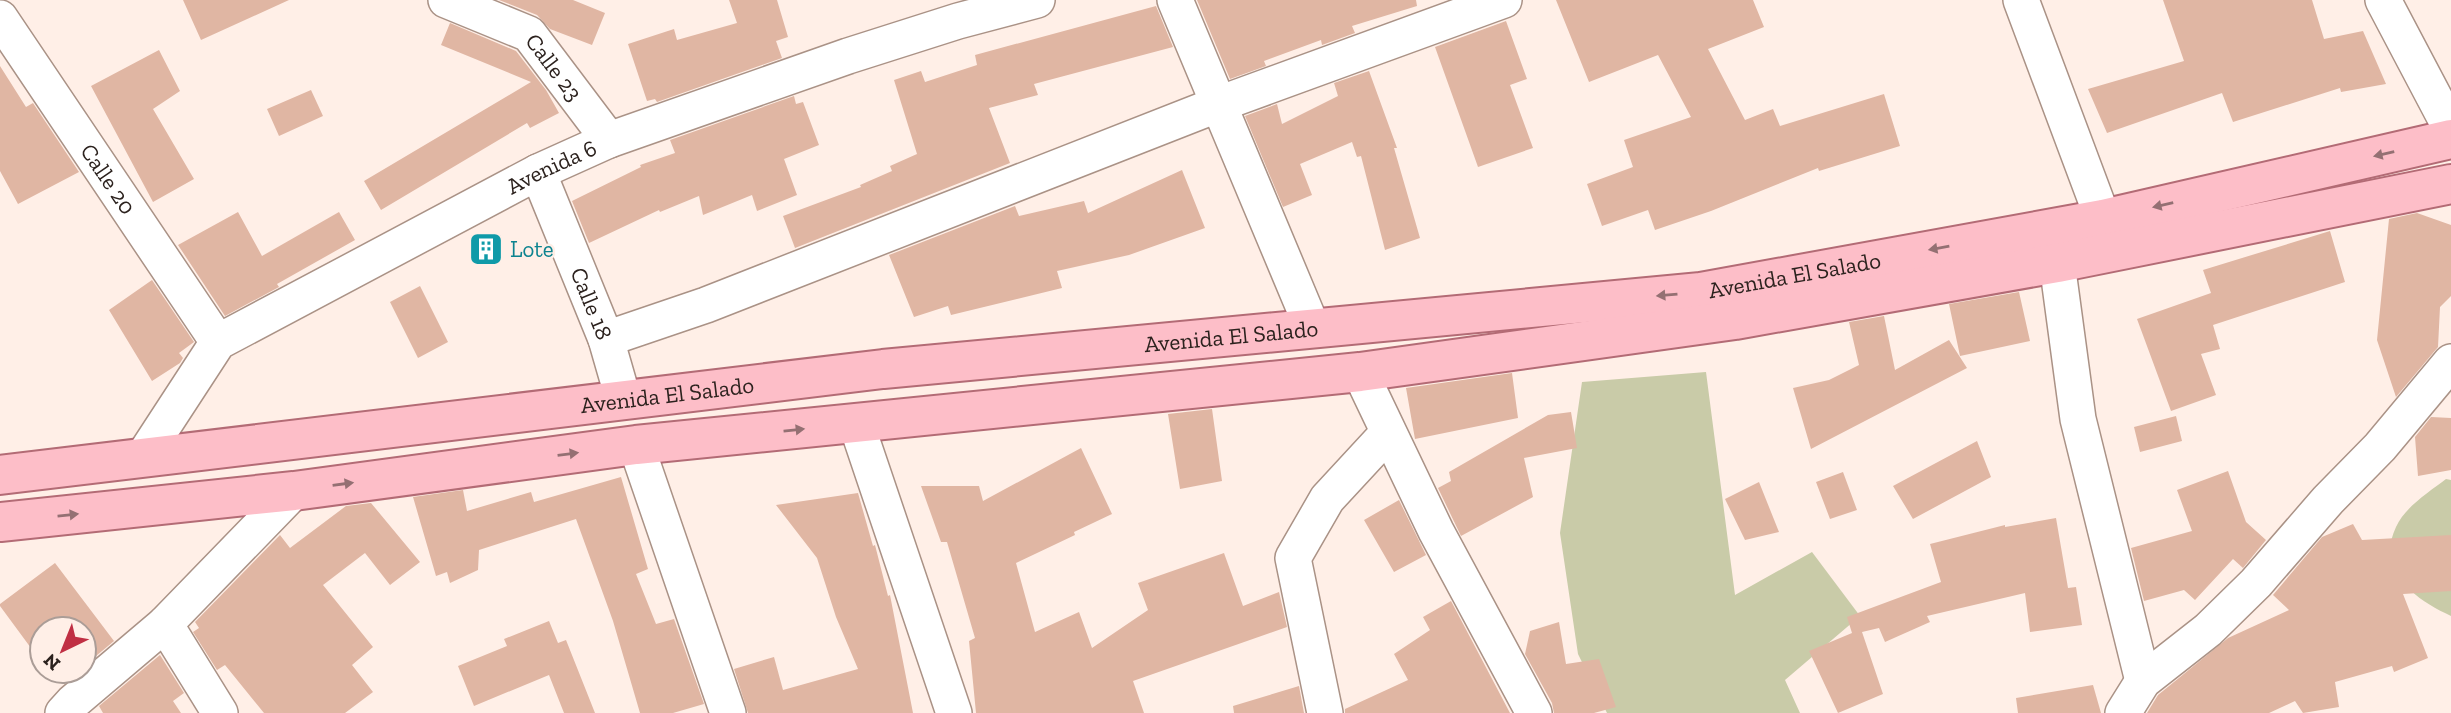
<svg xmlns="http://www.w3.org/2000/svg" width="2451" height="713" font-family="'Zilla Slab',serif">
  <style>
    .green { fill: #c9cba8 }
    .building { fill: #e0b6a3 }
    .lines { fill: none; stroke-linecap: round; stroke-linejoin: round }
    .street-casing { stroke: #aa9286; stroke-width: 38 }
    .primary-casing { stroke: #b36b75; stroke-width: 42 }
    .street { stroke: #fff; stroke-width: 35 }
    .primary { stroke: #fdbec8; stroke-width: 38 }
    .oneway { fill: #947073 }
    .labels { text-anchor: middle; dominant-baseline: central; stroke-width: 5; stroke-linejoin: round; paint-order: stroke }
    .street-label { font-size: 23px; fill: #2c221e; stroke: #ffefe7 }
    .culture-label { font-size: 23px; fill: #0d838f; stroke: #ffefe7; text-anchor: start }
  </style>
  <rect width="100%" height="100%" fill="#ffefe7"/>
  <path class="green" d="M1706 372 1735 595 1812 552 1860 616 1785 680 1800 713H1607L1578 654 1560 533 1582 382Z
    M2446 479 2451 480V616C2416 600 2375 571 2396 527 2405 507 2429 492 2446 479Z"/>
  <path class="building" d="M183 0H289L201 40Z
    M499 0H573L605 13 592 45 550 29 537 15Z
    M729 0H777L788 37 776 41 782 58 657 102 655 99 647 101 628 44 674 29 677 40 737 23Z
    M1197 0H1416L1417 6 1352 26 1355 33 1322 45 1321 40 1264 61 1266 66 1230 79Z
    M1556 0H1753L1764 27 1708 49 1745 120 1773 109 1780 126 1884 94 1900 146 1819 171 1818 168 1711 211 1655 230 1648 210 1602 226 1587 184 1633 167 1624 140 1691 117 1658 55 1589 82Z
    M2163 0H2312L2324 39 2363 31 2386 84 2341 92 2340 88 2233 122 2222 93 2107 133 2088 89 2184 61Z
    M1156 6 1173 47 1034 84 1038 95 989 108 1010 163 795 248 783 216 861 187 860 185 892 171 890 166 917 154 894 80 921 71 925 82 977 65 975 55Z
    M1506 21 1527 79 1510 85 1533 148 1478 167 1435 47Z
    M450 23 516 51 546 90 559 113 530 128 527 123 381 210 364 181 531 82 441 45Z
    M159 50 180 91 153 109 194 179 153 202 91 86Z
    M0 66 26 107 33 103 79 172 18 204 0 171Z
    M1369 71 1397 148H1394L1420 238 1385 250 1361 156 1357 157 1352 142 1300 164 1312 195 1283 207 1245 116 1277 104 1282 124 1338 96 1334 83Z
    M311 90 323 116 279 136 267 109Z
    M794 96 796 104 803 102 819 145 784 159 797 195 757 211 752 195 703 215 699 196 660 212 659 210 589 243 572 201 641 167 640 165 675 153 670 140Z
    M1182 170 1205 228 1129 255 1057 271 1062 288 951 315 948 306 914 317 889 255 1015 206 1019 216 1084 201 1088 213Z
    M238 212 262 256 339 212 355 240 277 284 279 287 225 316 178 245Z
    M2417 213 2451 225V296L2440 307 2438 347 2396 397 2377 340 2389 219Z
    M2330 231 2345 282 2213 325 2220 349 2201 354 2216 395 2171 411 2137 319 2211 293 2203 270Z
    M152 280 194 342 179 353 183 358 180 363 152 381 109 310Z
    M420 286 448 342 418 358 390 302Z
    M2019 292 2030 341 1960 356 1949 304Z
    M1884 316 1895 370 1949 340 1967 368 1811 449 1793 388 1829 380 1859 365 1849 322Z
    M1512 373 1518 418 1415 439 1406 388Z
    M1212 409 1222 481 1180 489 1168 414Z
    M1571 412 1577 448 1524 458 1533 497 1461 536 1438 488 1451 481 1449 472 1548 415Z
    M2176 416 2182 441 2140 452 2134 427Z
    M2431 417 2451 418V470L2418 476 2415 437Z
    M1977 441 1991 477 1913 519 1893 486Z
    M1081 448 1112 514 1074 532 1075 535 1016 563 1035 632 1079 612 1092 648 1148 610 1138 583 1224 553 1243 606 1279 592 1287 627 1133 681 1144 713H976L969 641 975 638 947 542H941L921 486H979L983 501Z
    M2228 471 2246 522 2266 540 2243 568 2233 559 2195 600 2184 590 2144 601 2131 548 2192 531 2177 490Z
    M1843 472 1857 510 1830 519 1816 482Z
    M621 477 648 569 636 574 656 624 674 619 704 704 673 713H640L613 621 576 519 479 550 478 570 450 583 447 572 436 576 413 497 463 490 467 511 531 492 534 502Z
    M1759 482 1779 532 1745 540 1725 499Z
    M858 493 873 546 875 545 888 596 890 595 913 713H748L734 669 774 657 783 690 858 669 836 617 817 558 776 505Z
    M1399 500 1426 555 1394 572 1364 520Z
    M371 503 420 562 390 585 365 553 323 585 373 647 352 665 373 692 345 713H264L225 665 217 670 193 632 199 628 195 622 280 535 290 548 346 506Z
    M2056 518 2068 588 2076 587 2082 625 2030 632 2025 593 1927 616 1930 622 1885 642 1879 628 1862 632 1883 694 1838 713 1809 651 1852 633 1847 617 1941 582 1930 544 2005 525V527Z
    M2353 524 2362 540 2451 535V591L2403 594 2428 658 2394 672 2392 666 2335 682 2339 707 2303 713 2295 701 2269 713H2147L2158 695 2228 638 2289 610 2273 595 2322 537Z
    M55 563 114 641 84 666V629H44L42 626V663L0 606V604Z
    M1451 601 1510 713H1345V709L1408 680 1394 654 1430 630 1423 617Z
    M549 621 558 643 566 640 595 713H564L549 675 474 706 458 666 507 646 504 639Z
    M1559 622 1566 664 1599 659 1616 707 1594 713H1554L1552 703 1525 654 1530 631Z
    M160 655 184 693 173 701 181 713H103L99 706Z
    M2093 685 2101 713H2018L2016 698Z
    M1299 686 1304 713H1234L1233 706Z"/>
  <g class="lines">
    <g class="street-casing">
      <g id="street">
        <path id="s1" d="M446 0 529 34 609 140"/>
        <path d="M1175 0 1312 327"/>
        <path d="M2021 0 2103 219"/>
        <path d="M2383 0 2451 129"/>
        <path id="s2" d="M0 18 218 342"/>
        <path id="s3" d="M538 172 606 339 623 398"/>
        <path d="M2057 263 2078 419 2143 681"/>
        <path d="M606 339 706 305 1219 104 1504 0"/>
        <path d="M1360 372 1436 531 1534 713"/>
        <path d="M856 423 954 713"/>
        <path d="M636 445 728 713"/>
        <path id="s4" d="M143 457 218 342 538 172 609 140 848 56 958 21 1037 0"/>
        <path d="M165 624 220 713"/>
        <path d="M63 713 73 702 165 624 294 491"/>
        <path d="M1325 713 1293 558 1327 499 1388 433"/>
        <path d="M2123 713 2143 681 2208 630 2256 583 2328 500 2380 447 2451 362"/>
      </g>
    </g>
    <g class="primary-casing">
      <g id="primary">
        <path id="s5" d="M0 475 883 369 1701 292 2103 219 2451 139"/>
        <path d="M0 522 294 491 636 445 1360 372 1735 320 2057 263 2451 184"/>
      </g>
    </g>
    <use href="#street" class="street"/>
    <use href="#primary" class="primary"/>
  </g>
  <defs><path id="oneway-solid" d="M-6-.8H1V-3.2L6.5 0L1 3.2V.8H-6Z" transform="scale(1.75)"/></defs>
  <g class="oneway">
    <use href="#oneway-solid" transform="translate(2384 154) rotate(167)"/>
    <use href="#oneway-solid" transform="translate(2163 205) rotate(167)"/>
    <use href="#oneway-solid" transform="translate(1939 248) rotate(170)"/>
    <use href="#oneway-solid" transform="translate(1667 295) rotate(175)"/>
    <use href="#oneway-solid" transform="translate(794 430) rotate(-6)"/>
    <use href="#oneway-solid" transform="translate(568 454) rotate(-7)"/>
    <use href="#oneway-solid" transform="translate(343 484) rotate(-8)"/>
    <use href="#oneway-solid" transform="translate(68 515) rotate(-6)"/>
  </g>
  <defs>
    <g id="building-square" transform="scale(1.75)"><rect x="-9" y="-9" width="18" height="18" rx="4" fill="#0f9aa8" stroke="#ffefe7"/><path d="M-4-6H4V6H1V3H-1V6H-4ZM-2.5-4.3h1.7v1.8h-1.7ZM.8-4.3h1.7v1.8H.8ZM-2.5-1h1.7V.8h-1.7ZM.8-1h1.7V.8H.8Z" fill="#fff"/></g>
  </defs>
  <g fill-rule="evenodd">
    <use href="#building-square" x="486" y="249"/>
  </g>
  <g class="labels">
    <g class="street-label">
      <text stroke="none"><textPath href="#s1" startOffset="131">Calle 23</textPath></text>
      <text stroke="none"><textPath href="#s4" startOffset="514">Avenida 6</textPath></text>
      <text stroke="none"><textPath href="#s2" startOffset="194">Calle 20</textPath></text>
      <text stroke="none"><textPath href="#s5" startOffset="1806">Avenida El Salado</textPath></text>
      <text stroke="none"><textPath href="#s3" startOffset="142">Calle 18</textPath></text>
      <text stroke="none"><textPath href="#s5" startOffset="1239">Avenida El Salado</textPath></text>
      <text stroke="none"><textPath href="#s5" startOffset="672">Avenida El Salado</textPath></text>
    </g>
    <g class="culture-label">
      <text x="510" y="249">Lote</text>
    </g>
  </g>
  <g transform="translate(63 650) rotate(223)"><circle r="33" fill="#ffefe7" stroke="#ab9d97" stroke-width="2"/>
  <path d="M0-5L12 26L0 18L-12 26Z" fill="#c02f43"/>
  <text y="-10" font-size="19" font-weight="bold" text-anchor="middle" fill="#2c221e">N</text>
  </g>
</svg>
